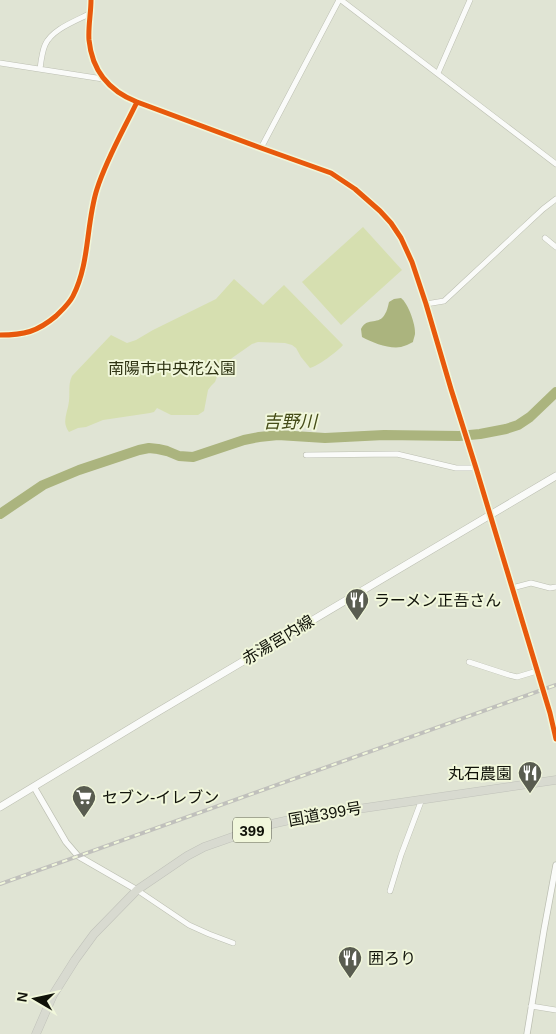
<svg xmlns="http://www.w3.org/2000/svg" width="556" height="1034" font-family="Helvetica,'Noto Sans JP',sans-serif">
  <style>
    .green { fill: #d6dfb0 }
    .water { fill: #abb47e }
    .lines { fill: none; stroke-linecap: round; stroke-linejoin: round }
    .river { stroke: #abb47e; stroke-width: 10 }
    .minor-casing { stroke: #bcbfb2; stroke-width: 6 }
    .tertiary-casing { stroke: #bcbfb2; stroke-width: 7 }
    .secondary-casing { stroke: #bcbfb2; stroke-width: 8 }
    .trunk-casing { stroke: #c0c2ba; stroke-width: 9 }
    .minor { stroke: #fafbf9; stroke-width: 5 }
    .tertiary { stroke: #fafbf9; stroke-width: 5.5 }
    .secondary { stroke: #fafbf9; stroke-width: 7 }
    .trunk { stroke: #d8dad0; stroke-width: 8 }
    .rail-casing { stroke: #c0c0bc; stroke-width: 4 }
    .rail { stroke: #f1f7db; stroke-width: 2; stroke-dasharray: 5.5; stroke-linecap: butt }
    .cycleway-casing { stroke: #f1f7db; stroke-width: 8 }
    .cycleway { stroke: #e8590c; stroke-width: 5 }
    .labels { text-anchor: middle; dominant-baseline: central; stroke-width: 4; stroke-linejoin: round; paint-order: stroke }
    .shield { fill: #f1f7db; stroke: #545748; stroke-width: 1 }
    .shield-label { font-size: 15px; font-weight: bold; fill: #101209 }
    .park-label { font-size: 16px; fill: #2f3414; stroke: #f1f7db }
    .poi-label { font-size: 16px; fill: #101209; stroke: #f1f7db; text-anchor: start }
    .street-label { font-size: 16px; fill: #101209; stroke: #f1f7db }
    .water-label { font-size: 18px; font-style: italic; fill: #454c17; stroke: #f1f7db }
  </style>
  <rect width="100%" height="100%" fill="#e0e4d4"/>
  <path class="green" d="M363 227 402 270 341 325 302 282Z
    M234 279 263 305 284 285 343 345C337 352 318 366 310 368L301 357 296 348 292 345 285 343 258 342 252 344 232 358 219 372 215 382 211 386 208 390 204 411 198 415H171L157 408 154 412 150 413 103 420 86 427 78 428 69 432C61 422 68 412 69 401 70 392 68 384 72 376L111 335 127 343 136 340 153 330 216 299Z"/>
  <path class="water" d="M401 298C408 303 416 325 415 334 415 335 413 341 413 342 409 344 405 346 401 347 389 349 373 343 362 337L361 329C368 316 379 326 385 314 387 311 388 306 389 302L394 299Z"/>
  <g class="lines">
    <path class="river" d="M0 514 43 485 79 470 139 450 149 448 158 449 167 451 179 456 193 457 244 440 259 437 278 435 325 438 384 435 459 436 480 434 506 429 518 425 530 417 556 392"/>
    <g class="minor-casing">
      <path id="minor" d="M341 0 556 164
        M0 63 103 79
        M40 69C41 61 42 52 45 45 52 29 76 21 91 13
        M438 73 470 0
        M261 148 339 0
        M545 238 556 247
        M426 304 444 301 543 209 556 199
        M306 455 397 454 456 468H476
        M512 588 531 583 550 588 556 587
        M469 662 509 675 517 677 537 671
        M137 890 189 925 209 934 233 943
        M390 891 401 855 422 799
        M531 1006 556 1010"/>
    </g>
    <g class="tertiary-casing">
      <path id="tertiary" d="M91 0C91 13 88 27 89 40 92 70 109 91 137 102L261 148 331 173 355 189 380 211 391 223 401 238 412 262 426 304 451 389 476 468 550 713 556 739
        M0 335C24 335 37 332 56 316 62 310 69 304 73 296 90 263 86 223 97 189 107 158 123 131 137 102
        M34 787 66 842 78 856 137 890
        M527 1034 544 930 556 865"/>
    </g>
    <g class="secondary-casing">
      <path id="secondary" d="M0 807 154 714 556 476"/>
    </g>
    <g class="trunk-casing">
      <path id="trunk" d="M36 1034 53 995 75 960 94 934 137 890 187 856 204 847 267 825 303 817 556 780"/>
    </g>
    <use href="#minor" class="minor"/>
    <use href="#tertiary" class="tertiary"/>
    <use href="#secondary" class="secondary"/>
    <use href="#trunk" class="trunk"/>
    <g class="rail-casing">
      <path id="rail" d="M0 884 556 685"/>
    </g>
    <use href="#rail" class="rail"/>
    <g class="cycleway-casing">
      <path id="cycleway" d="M91 0C91 13 88 27 89 40 92 70 109 91 137 102L261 148 331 173 355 189 380 211 391 223 401 238 412 262 426 304 451 389 476 468 550 713 556 739
        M0 335C24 335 37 332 56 316 62 310 69 304 73 296 90 263 86 223 97 189 107 158 123 131 137 102"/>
    </g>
    <use href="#cycleway" class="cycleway"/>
  </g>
  <defs>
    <g id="restaurant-pin" transform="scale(1.25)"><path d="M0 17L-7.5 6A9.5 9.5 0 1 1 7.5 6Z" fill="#595c50" stroke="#f1f7db"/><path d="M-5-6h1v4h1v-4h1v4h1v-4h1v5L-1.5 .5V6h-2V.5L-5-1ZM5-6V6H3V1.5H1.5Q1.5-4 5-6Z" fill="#fff"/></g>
    <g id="supermarket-pin" transform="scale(1.25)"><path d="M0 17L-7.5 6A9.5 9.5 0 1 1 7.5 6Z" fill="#595c50" stroke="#f1f7db"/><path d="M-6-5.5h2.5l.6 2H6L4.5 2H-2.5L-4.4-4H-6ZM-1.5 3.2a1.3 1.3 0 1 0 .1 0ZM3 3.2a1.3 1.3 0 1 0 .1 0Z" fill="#fff"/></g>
  </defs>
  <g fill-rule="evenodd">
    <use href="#restaurant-pin" x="357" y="600"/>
    <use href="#restaurant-pin" x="530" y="773"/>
    <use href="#supermarket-pin" x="84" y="797"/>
    <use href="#restaurant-pin" x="350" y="958"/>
  </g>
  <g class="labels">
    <rect class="shield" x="233" y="817.5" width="38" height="25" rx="4"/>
    <g class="shield-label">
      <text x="252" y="830">399</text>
    </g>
    <g class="park-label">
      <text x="172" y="368">南陽市中央花公園</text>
    </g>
    <g class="poi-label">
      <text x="374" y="600">ラーメン正吾さん</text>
      <text x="512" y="773" text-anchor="end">丸石農園</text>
      <text x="102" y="797">セブン-イレブン</text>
      <text x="368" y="958">囲ろり</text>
    </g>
    <g class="street-label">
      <text transform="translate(278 640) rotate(-31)">赤湯宮内線</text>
      <text transform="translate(325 814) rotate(-10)">国道399号</text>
    </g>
    <g class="water-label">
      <text x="290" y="422">吉野川</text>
    </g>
  </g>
  <g transform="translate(35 999) rotate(279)" stroke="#f1f7db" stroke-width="4" paint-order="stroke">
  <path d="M0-4L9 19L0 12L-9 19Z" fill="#101209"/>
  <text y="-8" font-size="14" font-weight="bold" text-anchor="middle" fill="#101209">N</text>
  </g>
</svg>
